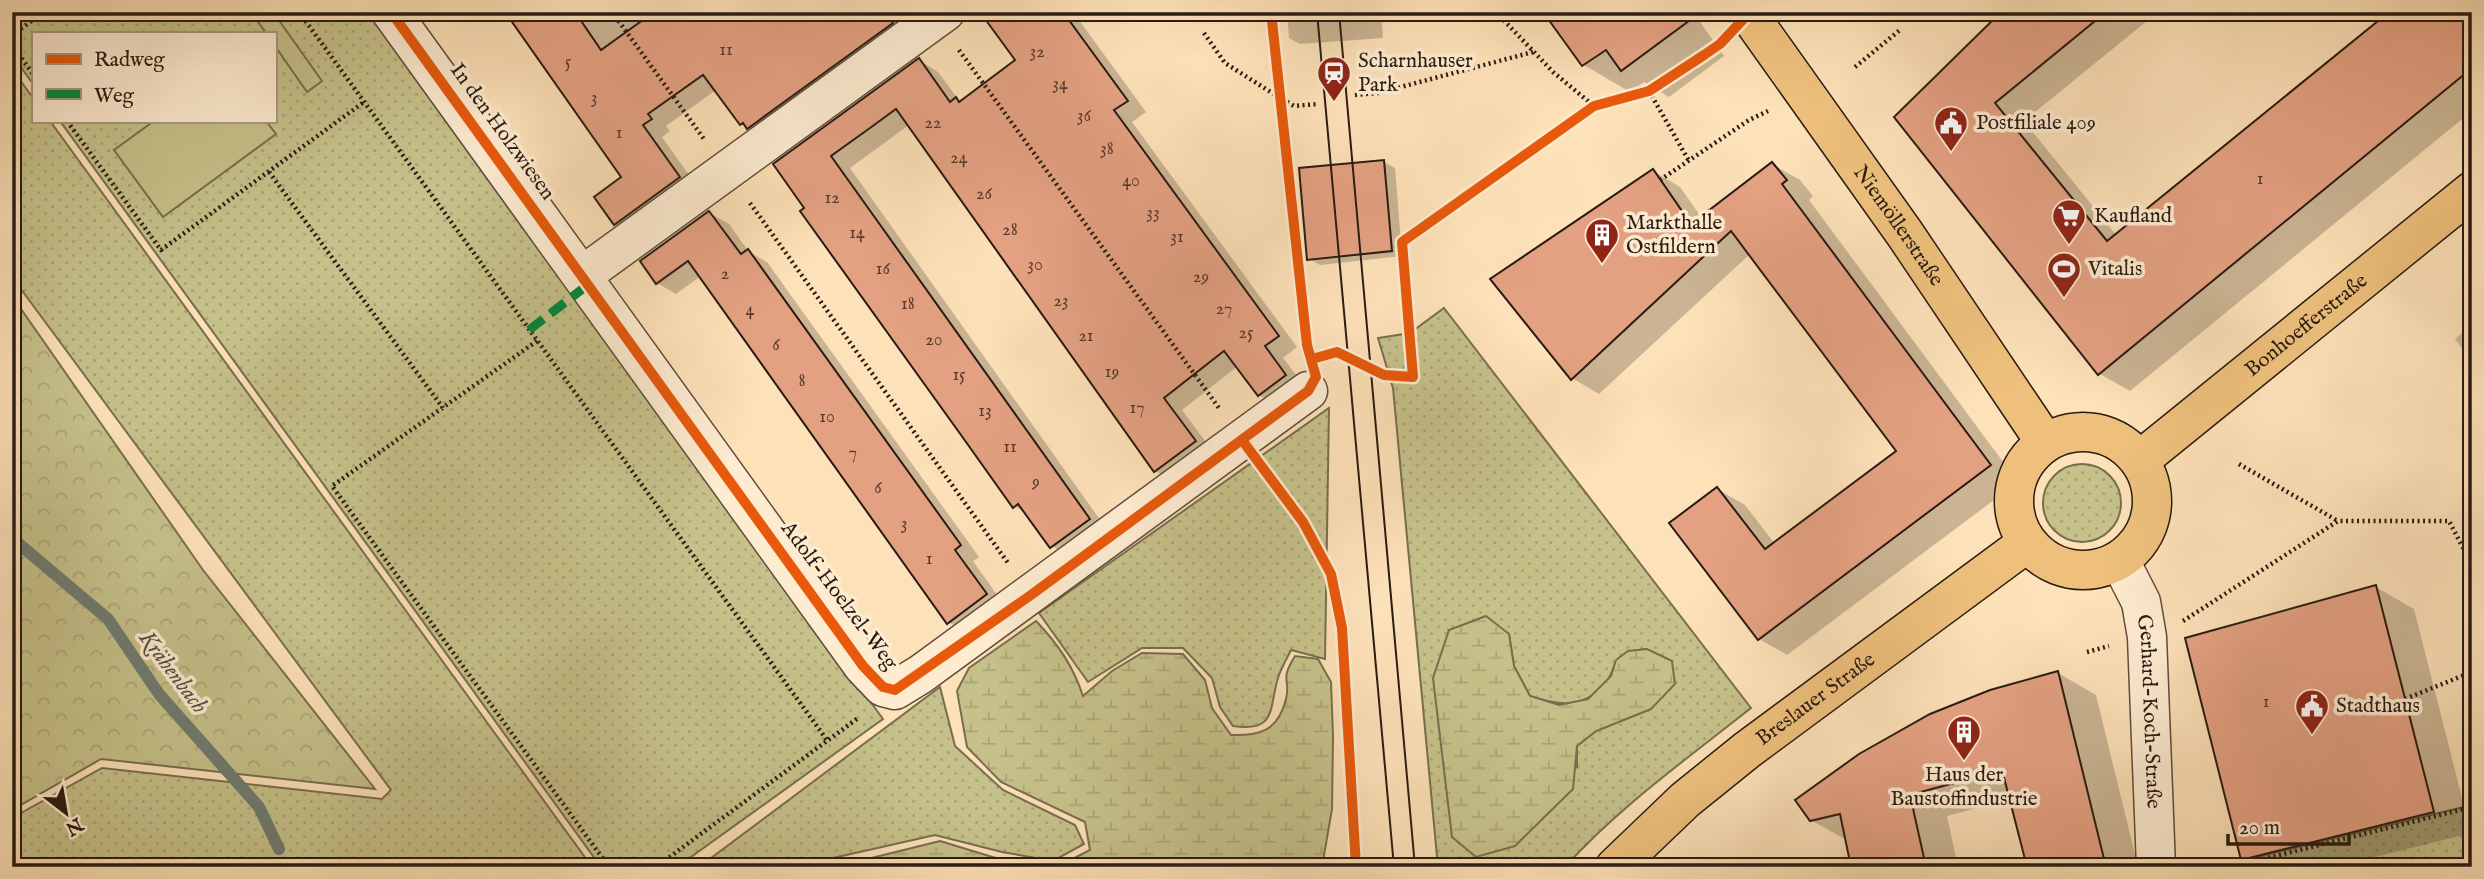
<svg xmlns="http://www.w3.org/2000/svg" width="2484" height="879" font-family="'IM FELL English',serif">
  <style>
    .grass { fill: url(#grass-dots); stroke: #786e4e; stroke-width: 2; fill-rule: evenodd }
    .forest { fill: url(#forest-crowns); stroke: #786e4e; stroke-width: 2 }
    .wetland { fill: url(#wetland-marsh); stroke: #786e4e; stroke-width: 2 }
    .garden { fill: #c6c18a; stroke: #786e4e; stroke-width: 2 }
    .shadow { fill: #0003 }
    .lines { fill: none; stroke-linecap: round; stroke-linejoin: round }
    .stream { stroke: #707c71; stroke-width: 12 }
    .building { fill: #e4a182; stroke: #291b12; stroke-width: 2 }
    .minor-casing { stroke: #5e4c3c; stroke-width: 41 }
    .major-casing { stroke: #291b12; stroke-width: 41 }
    .path { stroke: #291b12; stroke-width: 4.5; stroke-dasharray: 2 3.5; stroke-linecap: butt }
    .minor { stroke: #feecd1; stroke-width: 38 }
    .major { stroke: #eec07c; stroke-width: 38 }
    .tram { stroke: #291b12; stroke-width: 2 }
    .quiet { stroke: #00873e; stroke-width: 9; stroke-dasharray: 18 9; stroke-linecap: butt }
    .cycleway-casing { stroke: #feecd1; stroke-width: 15 }
    .cycleway { stroke: #e8590c; stroke-width: 10 }
    .labels { text-anchor: middle; dominant-baseline: central; stroke-width: 7; stroke-linejoin: round; paint-order: stroke }
    .number-label { font-size: 18px; fill: #583c2e }
    .poi-label { font-size: 21px; fill: #291b12; stroke: #feecd1; text-anchor: start }
    .street-label { font-size: 21px; fill: #291b12; stroke: #feecd1 }
    .water-label { font-size: 23px; font-style: italic; fill: #52544a; stroke: #feecd1 }
  </style>
  <defs>
    <pattern id="grass-dots" width="8" height="8" patternUnits="userSpaceOnUse" patternTransform="scale(1.75)"><rect width="8" height="8" fill="#c6c18a"/><path d="M2 2h.1M6 6h.1" fill="none" stroke="#aaa576" stroke-width="1.8" stroke-linecap="round"/></pattern>
    <pattern id="forest-crowns" width="20" height="18" patternUnits="userSpaceOnUse" patternTransform="scale(1.75)"><rect width="20" height="18" fill="#c6c18a"/><path d="M2 6a3 3 0 1 1 6 0M12 15a3 3 0 1 1 6 0" fill="none" stroke="#aaa576"/></pattern>
    <pattern id="wetland-marsh" width="20" height="14" patternUnits="userSpaceOnUse" patternTransform="scale(1.75)"><rect width="20" height="14" fill="#c6c18a"/><path d="M1 5h8M5 5V1M11 12h8M15 12V8" fill="none" stroke="#aaa576"/></pattern>
  </defs>
  <rect width="100%" height="100%" fill="#fde1b8"/>
  <filter id="stains"><feTurbulence type="fractalNoise" baseFrequency=".00286" numOctaves="4"/><feColorMatrix values="0 0 0 0 .2 0 0 0 0 .09 0 0 0 0 .02 0 0 0 .5 -.17"/></filter>
  <radialGradient id="worn" r=".72"><stop offset=".6" stop-color="#630" stop-opacity="0"/><stop offset="1" stop-color="#630" stop-opacity=".3"/></radialGradient>
  <path class="grass" d="M12 12H368L883 719 677 867H601L60 121H275V33H33V84L12 55Z
    M12 69 33 98V121H50L592 867H12V818L102 768 382 799 391 790 12 277Z
    M1444 308 1751 708C1688 758 1619 807 1565 867H1438L1393 388 1378 338 1410 333ZM1449 630 1509 634 1514 666 1530 696C1562 707 1586 709 1608 679 1613 673 1613 665 1617 660 1625 651 1636 650 1647 649L1651 709 1596 731 1577 746V767Z
    M1329 408 1325 659 1291 650C1287 658 1282 667 1279 675 1268 706 1279 733 1233 726L1220 707 1212 678 1183 648H1142L1088 682 1039 613Z
    M2043 503a39 39 0 1 1 78 0a39 39 0 1 1-78 0Z
    M940 687 955 746 1003 790 1075 825 1084 844 1053 861 1002 852 935 835 833 858 818 867H699Z
    M2472 805V867H2220L2239 861Z"/>
  <path class="forest" d="M12 296 203 570 375 789 101 759 12 810Z"/>
  <path class="wetland" d="M1486 616 1509 634 1514 666 1530 696 1559 705 1588 699 1611 676 1616 660 1628 651 1647 649 1672 661 1675 684 1651 709 1596 731 1577 746 1573 789 1515 846 1476 857 1452 837 1433 678 1449 630Z
    M1036 621C1058 644 1073 666 1083 696L1112 671 1142 653 1183 654 1205 680 1212 708 1231 735C1260 736 1278 731 1286 699 1291 677 1279 682 1295 656L1318 659 1331 682 1333 736 1332 809 1322 867H1057L1090 850 1085 822 1001 782 967 747 957 691 969 668Z
    M940 841 999 859 1051 867H835Z"/>
  <path class="garden" d="M251 12H273L322 81 307 92 275 46V33H266Z
    M154 121H266L276 134 163 217 114 150Z"/>
  <path class="shadow" d="M507 12H902L912 25 761 135 741 124 716 90 666 126 670 131 662 137 699 189 635 235 615 224 624 177Z
    M985 12H1073L1146 112 1132 122 1297 347 1283 358 1305 386 1278 406 1259 395 1238 366 1182 410 1214 453 1175 482 1155 471 909 125 850 168 1108 531 1071 557 1052 546 1028 514 1014 506 775 165 919 60 938 72 961 103 1017 61Z
    M1287 12H1381L1383 38 1300 44 1289 38Z
    M1545 12H1693L1724 56 1669 97 1644 82 1630 92 1584 65Z
    M2004 12H2158L2024 121 2117 236 2472 12V111L2130 391 2100 374 1897 117Z
    M1384 162 1395 168 1402 256 1320 265 1309 259Z
    M1772 164 1800 180 1813 196 1809 200 2018 482 1787 655 1759 639 1717 489 1745 505 1775 544 1899 451 1750 254 1599 394 1572 378 1653 171 1680 187 1702 218Z
    M710 213 729 224 749 252 767 262 979 557 973 561 1005 606 968 633 948 622 701 276 676 294 657 283Z
    M2472 325V362L2455 339Z
    M2376 587 2414 609 2471 833 2335 867H2257L2242 858Z
    M2058 673 2096 695 2138 867H2029L2011 799 1947 816 1958 867H1853L1848 841 1811 820Z"/>
  <g class="lines">
    <path class="stream" d="M12 538 108 619 159 694 259 807 279 849"/>
  </g>
  <path class="building" d="M505 12H575L601 50 654 12H885L893 23 747 129 743 123 740 125 703 75 648 114 652 119 643 125 680 177 614 225 594 197 621 177Z
    M980 12H1063L1128 101 1114 110 1279 336 1265 346 1286 375 1258 396 1224 351 1164 398 1196 441 1154 472 896 109 870 128 831 156 1090 519 1050 548 1018 504 1013 508 961 435 800 211 804 208 773 164 919 58 950 102 956 97 959 102 1015 60Z
    M1543 12H1701L1621 71 1606 50 1582 66Z
    M2001 12H2106L1995 103 2107 241 2389 12H2472V68L2098 375 1894 117Z
    M1384 160 1392 251 1307 260 1299 168Z
    M1772 162 1787 180 1782 184 1991 465 1758 640 1669 523 1717 487 1765 549 1896 451 1731 231 1571 380 1490 279 1653 169 1691 224Z
    M709 211 741 254 748 249 961 545 955 550 987 594 947 624 688 261 656 284 640 261Z
    M2376 585 2434 812 2241 860 2185 638Z
    M2058 671 2106 867H2027L2002 770 1910 795 1926 867H1851L1840 814 1810 821 1795 800 1859 754 1930 714 1990 690Z"/>
  <g class="lines">
    <g class="minor-casing">
      <g id="minor">
        <path d="M391 12 863 666 883 687 895 690 921 674 1308 391"/>
        <path d="M583 275 945 12"/>
        <path id="s1" d="M2120 561 2141 602 2147 637 2156 867"/>
      </g>
    </g>
    <g class="major-casing">
      <g id="major">
        <path id="s2" d="M1747 12 1905 234 2045 442"/>
        <circle cx="2083" cy="501" r="69"/>
        <path id="s3" d="M2140 460 2472 191"/>
        <path id="s4" d="M1615 867 1685 800 1747 750 2027 543"/>
      </g>
    </g>
    <path class="path" d="M299 12 827 740
      M612 12 704 139
      M1271 12 1309 351
      M1496 12 1553 72 1594 106
      M1204 33 1225 63 1280 98 1294 106 1318 104
      M12 35 44 12
      M12 45 33 74
      M959 50 1219 408
      M1855 67 1900 30
      M1649 91 1689 161
      M1355 95 1378 93 1533 52
      M67 121 161 250 364 102
      M269 172 443 408
      M1660 180 1749 120 1768 111
      M750 203 1008 563
      M537 341 332 486 609 867
      M1326 355 1337 352 1384 375 1413 377 1402 242 1594 106 1649 91 1722 42
      M2239 464 2338 521
      M2183 621 2338 521H2449L2472 565
      M2087 652 2109 646
      M2405 699 2472 672
      M656 867 858 718
      M2231 867 2472 807"/>
    <use href="#minor" class="minor"/>
    <use href="#major" class="major"/>
    <path class="tram" d="M1317 12 1394 867
      M1339 12 1415 867"/>
    <path class="quiet" d="M529 330 589 284"/>
    <g class="cycleway-casing">
      <path id="cycleway" d="M391 12 863 666 883 687 895 690 1031 595 1308 391 1316 377 1307 345 1271 12
        M1312 359 1337 352 1384 375 1413 377 1402 242 1594 106 1649 91 1704 55 1720 44 1750 12
        M1242 440 1303 522 1331 574 1342 628 1356 867"/>
    </g>
    <use href="#cycleway" class="cycleway"/>
  </g>
  <defs>
    <g id="station-pin" transform="scale(1.75)"><path d="M0 17L-7.5 6A9.5 9.5 0 1 1 7.5 6Z" fill="#8f2418" stroke="#feecd1"/><path d="M-3-6H3Q5-6 5-4V2Q5 4 3 4L4.5 6H3L1.5 4h-3L-3 6H-4.5L-3 4Q-5 4-5 2V-4Q-5-6-3-6ZM-3.5-4v3h7v-3ZM-3.5 1v1.5H-2V1ZM2 1v1.5H3.5V1Z" fill="#fff"/></g>
    <g id="civic-pin" transform="scale(1.75)"><path d="M0 17L-7.5 6A9.5 9.5 0 1 1 7.5 6Z" fill="#8f2418" stroke="#feecd1"/><path d="M-.6-6.5H3V-4.5H.6V-3L4-1V1h2V6H-6V1h2V-1L-.6-3ZM-1.2 2.5V6h2.4V2.5Z" fill="#fff"/></g>
    <g id="supermarket-pin" transform="scale(1.75)"><path d="M0 17L-7.5 6A9.5 9.5 0 1 1 7.5 6Z" fill="#8f2418" stroke="#feecd1"/><path d="M-6-5.5h2.5l.6 2H6L4.5 2H-2.5L-4.4-4H-6ZM-1.5 3.2a1.3 1.3 0 1 0 .1 0ZM3 3.2a1.3 1.3 0 1 0 .1 0Z" fill="#fff"/></g>
    <g id="building-pin" transform="scale(1.75)"><path d="M0 17L-7.5 6A9.5 9.5 0 1 1 7.5 6Z" fill="#8f2418" stroke="#feecd1"/><path d="M-4-6H4V6H1V3H-1V6H-4ZM-2.5-4.3h1.7v1.8h-1.7ZM.8-4.3h1.7v1.8H.8ZM-2.5-1h1.7V.8h-1.7ZM.8-1h1.7V.8H.8Z" fill="#fff"/></g>
    <g id="stadium-pin" transform="scale(1.75)"><path d="M0 17L-7.5 6A9.5 9.5 0 1 1 7.5 6Z" fill="#8f2418" stroke="#feecd1"/><path d="M0-5a6.5 5 0 1 0 0 10a6.5 5 0 1 0 0-10ZM-3.5-1.8h7v3.6h-7Z" fill="#fff"/></g>
  </defs>
  <g fill-rule="evenodd">
    <use href="#station-pin" x="1334" y="73"/>
    <use href="#civic-pin" x="1951" y="123"/>
    <use href="#supermarket-pin" x="2069" y="216"/>
    <use href="#building-pin" x="1602" y="235"/>
    <use href="#stadium-pin" x="2064" y="269"/>
    <use href="#civic-pin" x="2312" y="706"/>
    <use href="#building-pin" x="1964" y="732"/>
  </g>
  <g class="labels">
    <g class="number-label">
      <text x="726" y="50">11</text>
      <text x="1037" y="52">32</text>
      <text x="568" y="62">5</text>
      <text x="1060" y="84">34</text>
      <text x="594" y="98">3</text>
      <text x="1084" y="116">36</text>
      <text x="933" y="123">22</text>
      <text x="619" y="133">1</text>
      <text x="1107" y="149">38</text>
      <text x="959" y="158">24</text>
      <text x="2260" y="179">1</text>
      <text x="1131" y="181">40</text>
      <text x="984" y="194">26</text>
      <text x="832" y="198">12</text>
      <text x="1153" y="213">33</text>
      <text x="1010" y="230">28</text>
      <text x="857" y="233">14</text>
      <text x="1177" y="237">31</text>
      <text x="1035" y="265">30</text>
      <text x="883" y="269">16</text>
      <text x="725" y="274">2</text>
      <text x="1201" y="277">29</text>
      <text x="1061" y="301">23</text>
      <text x="908" y="304">18</text>
      <text x="1224" y="309">27</text>
      <text x="750" y="310">4</text>
      <text x="1246" y="333">25</text>
      <text x="1086" y="336">21</text>
      <text x="934" y="340">20</text>
      <text x="776" y="345">6</text>
      <text x="1112" y="372">19</text>
      <text x="959" y="375">15</text>
      <text x="802" y="381">8</text>
      <text x="1137" y="408">17</text>
      <text x="985" y="411">13</text>
      <text x="827" y="417">10</text>
      <text x="1010" y="447">11</text>
      <text x="853" y="453">7</text>
      <text x="1036" y="482">9</text>
      <text x="878" y="488">6</text>
      <text x="904" y="524">3</text>
      <text x="929" y="559">1</text>
      <text x="2266" y="702">1</text>
    </g>
    <g class="poi-label">
      <text x="1358" y="61">Scharnhauser<tspan x="1358" dy="24">Park</tspan></text>
      <text x="1976" y="123">Postfiliale 409</text>
      <text x="2094" y="216">Kaufland</text>
      <text x="1626" y="223">Markthalle<tspan x="1626" dy="24">Ostfildern</tspan></text>
      <text x="2088" y="269">Vitalis</text>
      <text x="2336" y="706">Stadthaus</text>
      <text x="1964" y="775" text-anchor="middle">Haus der<tspan x="1964" dy="24">Baustoffindustrie</tspan></text>
    </g>
    <g class="street-label">
      <text transform="translate(502 132) rotate(54)">In den Holzwiesen</text>
      <text stroke="none"><textPath href="#s2" startOffset="262">Niemöllerstraße</textPath></text>
      <text stroke="none"><textPath href="#s3" startOffset="214">Bonhoefferstraße</textPath></text>
      <text transform="translate(839 596) rotate(53)">Adolf-Hoelzel-Weg</text>
      <text stroke="none"><textPath href="#s4" startOffset="262">Breslauer Straße</textPath></text>
      <text stroke="none"><textPath href="#s1" startOffset="156">Gerhard-Koch-Straße</textPath></text>
    </g>
    <g class="water-label">
      <text transform="translate(173 672) rotate(53)">Krähenbach</text>
    </g>
  </g>
  <rect width="2484" height="879" fill="none" stroke="#fde1b8" stroke-width="42"/>
  <rect x="14" y="14" width="2456" height="851" fill="none" stroke="#291b12" stroke-width="3.5"/>
  <rect x="21" y="21" width="2442" height="837" fill="none" stroke="#291b12" stroke-width="2"/>
  <rect x="32" y="32" width="245" height="91" fill="#feecd1" stroke="#a99885" stroke-width="2"/>
  <rect x="46" y="54" width="35" height="10" fill="#e8590c" stroke="#a99885" stroke-width="2"/>
  <text x="94" y="66" font-size="21" fill="#291b12">Radweg</text>
  <rect x="46" y="89" width="35" height="10" fill="#00873e" stroke="#a99885" stroke-width="2"/>
  <text x="94" y="102" font-size="21" fill="#291b12">Weg</text>
  <g transform="translate(66 813) rotate(149)" stroke="#feecd1" stroke-width="5" paint-order="stroke">
  <path d="M0-5L12 26L0 18L-12 26Z" fill="#291b12"/>
  <text y="-10" font-size="19" font-weight="bold" text-anchor="middle" fill="#291b12">N</text>
  </g>
  <path d="M2228 834v10h121v-10" fill="none" stroke="#291b12" stroke-width="3.5"/>
  <text x="2239" y="834" font-size="21" fill="#291b12" stroke="#feecd1" stroke-width="5" paint-order="stroke">20 m</text>
  <rect width="100%" height="100%" filter="url(#stains)"/>
  <rect width="100%" height="100%" fill="url(#worn)"/>
</svg>
